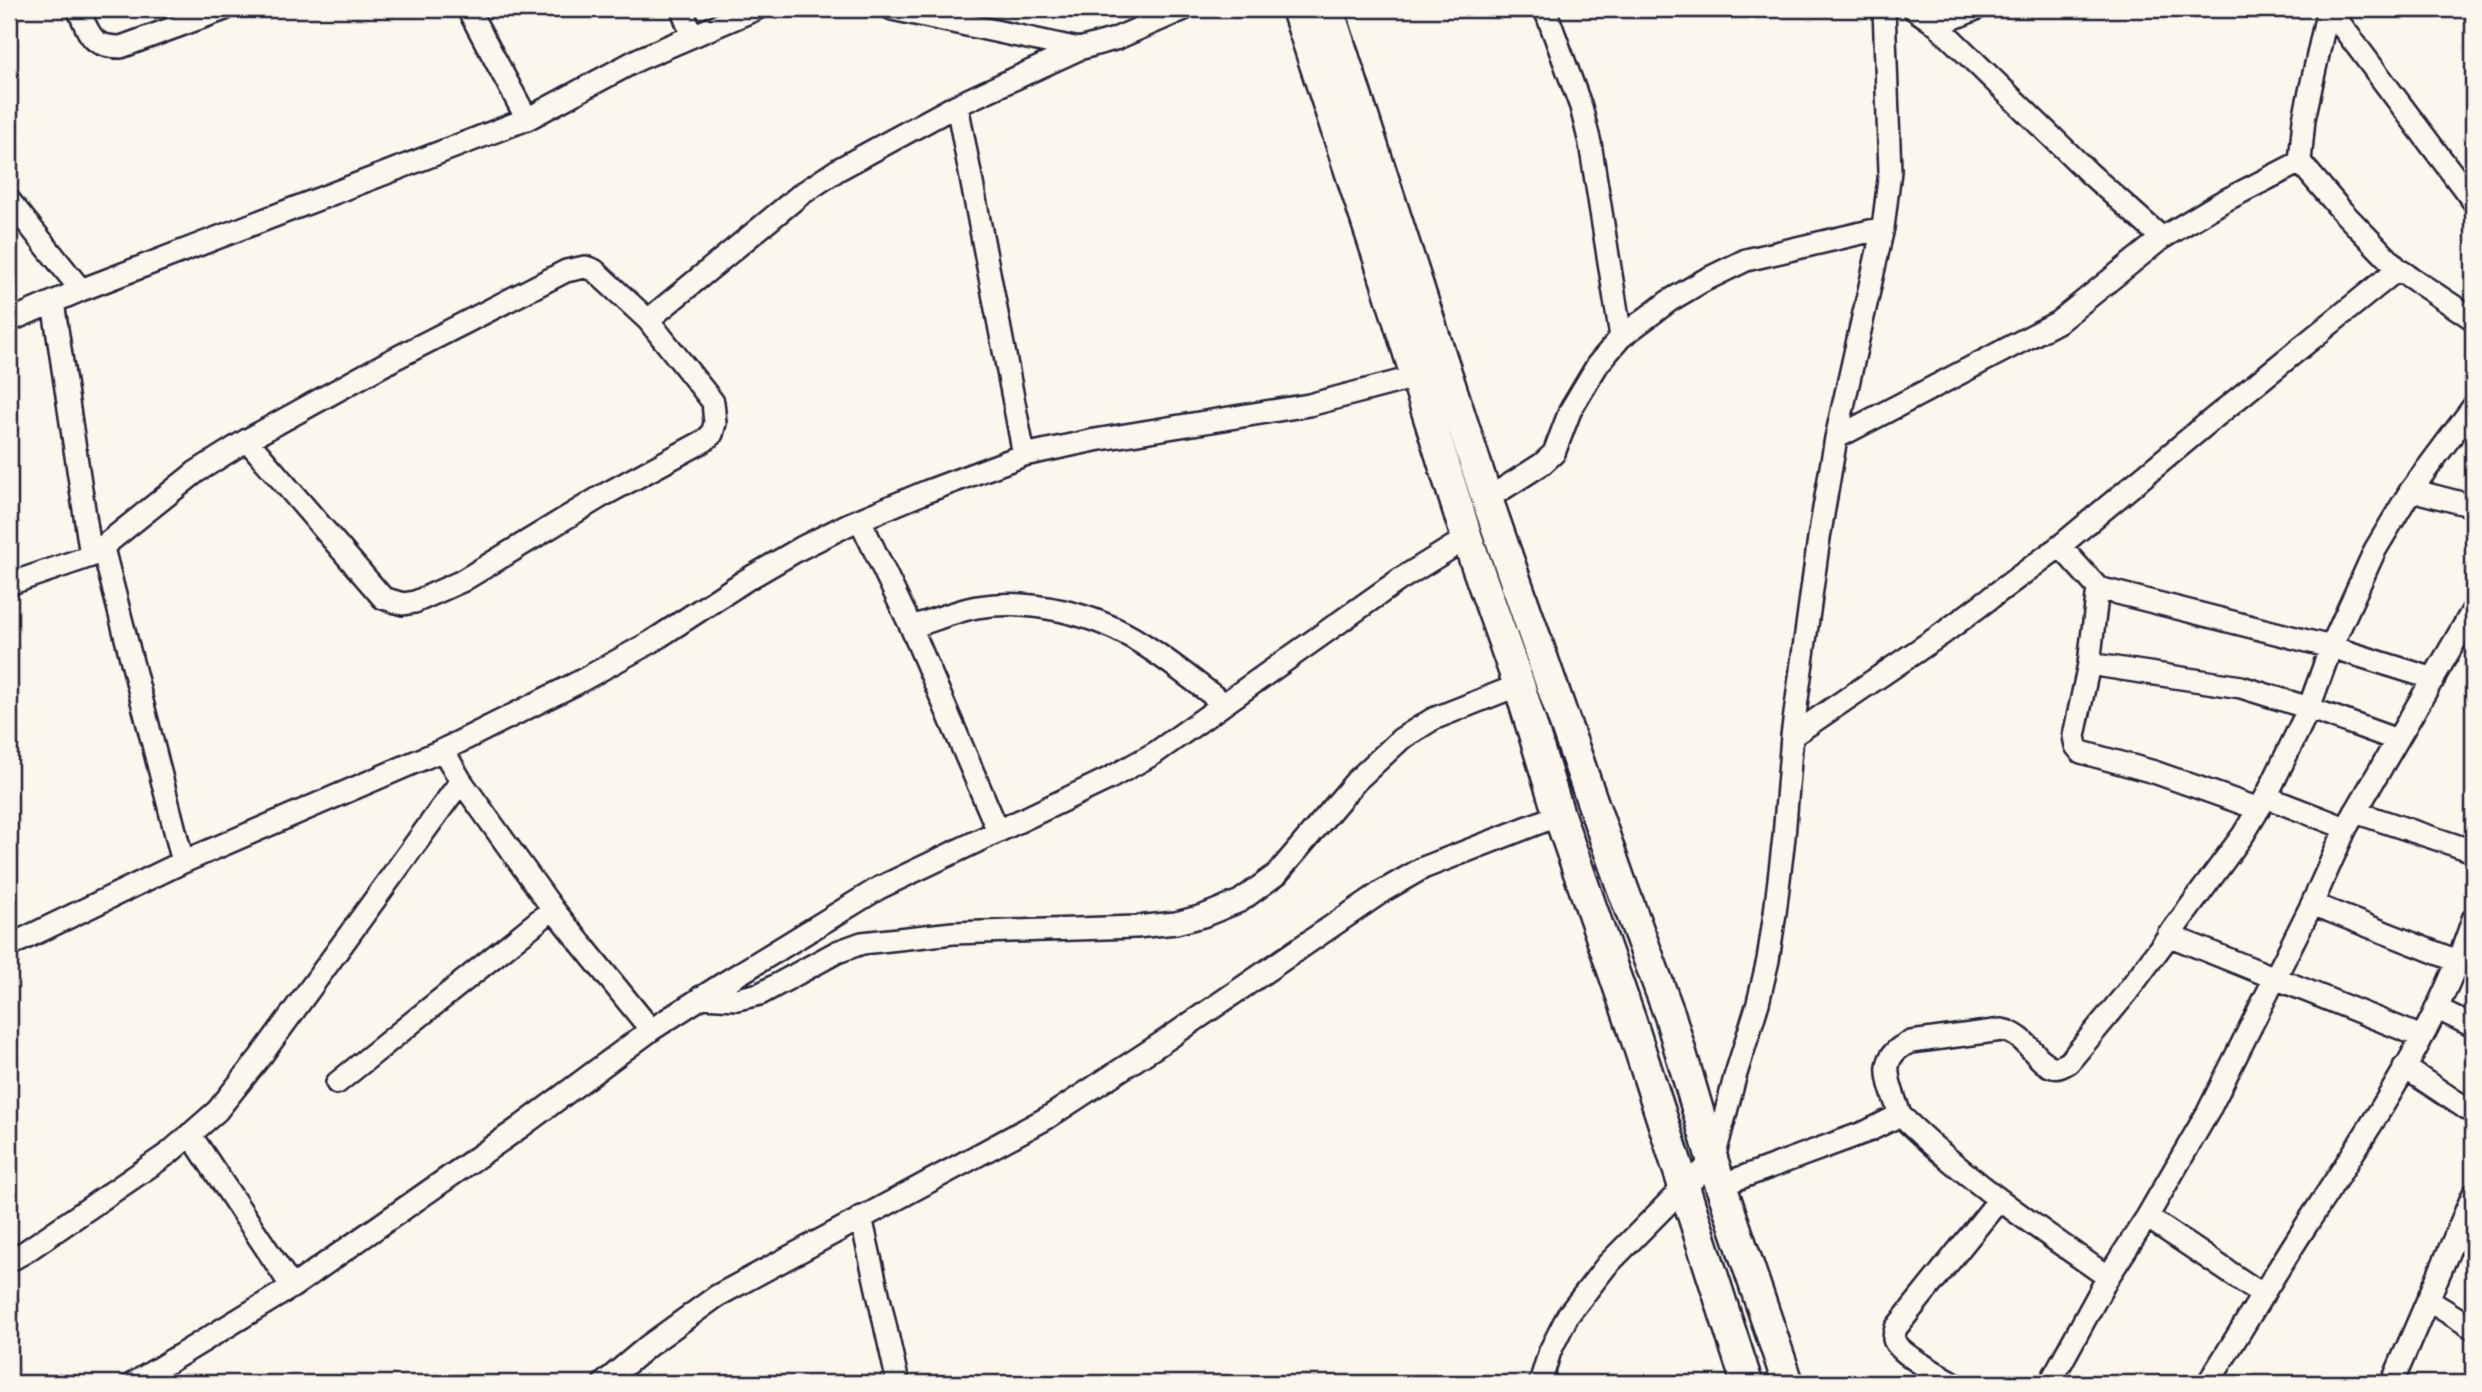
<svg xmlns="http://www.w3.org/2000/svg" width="2482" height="1392" font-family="'Indie Flower',sans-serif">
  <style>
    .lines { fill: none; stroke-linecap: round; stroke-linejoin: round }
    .street-casing { stroke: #22223b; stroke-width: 26 }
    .secondary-casing { stroke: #22223b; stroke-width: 35 }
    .street { stroke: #fbf7ec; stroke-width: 21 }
    .secondary { stroke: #fbf7ec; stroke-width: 30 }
  </style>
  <rect width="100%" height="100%" fill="#fbf7ec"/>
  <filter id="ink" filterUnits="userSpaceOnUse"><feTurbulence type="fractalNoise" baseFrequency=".0143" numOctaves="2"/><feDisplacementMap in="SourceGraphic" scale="14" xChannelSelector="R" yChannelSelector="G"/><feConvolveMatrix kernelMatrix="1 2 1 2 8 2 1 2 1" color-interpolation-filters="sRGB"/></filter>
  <g filter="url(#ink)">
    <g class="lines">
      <g class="street-casing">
        <path id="street" d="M78 9C90 34 90 47 121 47L225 9
          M468 9 527 119
          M682 9 692 36
          M892 9 1079 49 1115 39 1184 9
          M1545 9 1581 107 1590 143 1621 337
          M1914 9 1937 25 2089 173 2162 238
          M2328 9 2304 119 2300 162 2341 210 2398 269 2473 319
          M2329 9 2473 201
          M1937 25 1976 9
          M957 105 1024 455
          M9 200 81 290
          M53 302 91 556
          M9 321 81 290 527 119 639 59 756 9
          M1836 438 2058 322 2162 238 2220 203 2300 162
          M247 440 383 598 403 604 415 602 462 581 602 496 704 441 712 434 715 423 713 402 648 320
          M2411 490 2473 506
          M1487 499 1542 464 1554 453 1570 411 1598 364 1621 337 1669 301 1703 281 1746 260 1883 228
          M860 520 911 627 998 831
          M2060 546 2098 588 2331 647 2434 679
          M103 548 183 862
          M9 584 91 556 196 472 247 440 392 360 566 271 585 267 594 270 648 320 800 195 839 169 957 105 1079 49
          M2098 588 2089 664 2074 736 2076 746 2081 752 2154 772 2259 809
          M911 627C932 621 955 611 977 607 1030 598 1096 614 1141 643 1170 661 1196 683 1223 703
          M2089 664 2241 687 2309 708 2397 740
          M1792 736 1942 634 2060 546 2215 417 2398 269
          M443 750 461 781 553 909 651 1030
          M2266 797 2346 828
          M2355 812 2473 851
          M2312 904 2457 961
          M2168 935 2422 1037
          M9 946 183 862 443 750 577 683 651 642 746 580 801 548 849 524 928 491 1024 455 1095 440 1309 405 1416 377
          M701 997 737 999 760 994 837 952 862 943 953 933 1136 927 1176 923 1203 916 1240 901 1277 874 1356 781 1401 739 1433 719 1519 685
          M2436 1008 2473 1026
          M2404 1067 2473 1113
          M337 1083 553 909
          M1900 1115C1891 1085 1873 1057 1911 1042L2002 1030C2028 1035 2036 1063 2053 1067 2059 1069 2065 1064 2069 1062L2125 995 2243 835 2266 797 2309 708 2331 647 2375 550 2411 490 2473 407
          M190 1134 292 1287
          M1721 1185 1868 1131 1900 1115C1963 1177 2035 1226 2108 1277
          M861 1217 898 1383
          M2147 1217 2263 1295
          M9 1261 25 1252 169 1153 217 1111 261 1056 461 781
          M2428 1300 2473 1328
          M134 1383 292 1287 519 1128 651 1030 721 985 879 888 1110 778 1155 753 1399 580 1467 538
          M604 1383 648 1346 717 1296 1047 1118 1163 1042 1383 891 1423 868 1559 815
          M1540 1383 1550 1351 1568 1315 1607 1265 1683 1188 1713 1162 1735 1077 1758 1003 1768 960 1775 913 1784 837 1792 736 1819 538 1836 438 1883 228 1890 171 1884 9
          M1954 1383C1942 1376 1896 1352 1894 1339 1894 1337 1895 1331 1896 1328L1998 1201
          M2050 1383 2108 1277 2147 1217 2208 1112 2312 904 2346 828 2473 610
          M2208 1383C2242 1330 2274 1274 2309 1221 2371 1126 2438 1028 2473 919
          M2392 1383 2473 1195"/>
      </g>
      <g class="secondary-casing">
        <path id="secondary" d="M1297 9 1384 274 1467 538 1519 685 1559 815 1631 1022 1747 1383
          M1328 9 1487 499 1621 884 1670 1016 1713 1162 1788 1383"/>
      </g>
      <use href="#street" class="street"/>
      <use href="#secondary" class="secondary"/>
    </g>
  </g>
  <rect width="2482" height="1392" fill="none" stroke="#fbf7ec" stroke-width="35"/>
  <rect x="18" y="18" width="2447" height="1357" fill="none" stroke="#22223b" stroke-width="2.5" filter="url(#ink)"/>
</svg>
